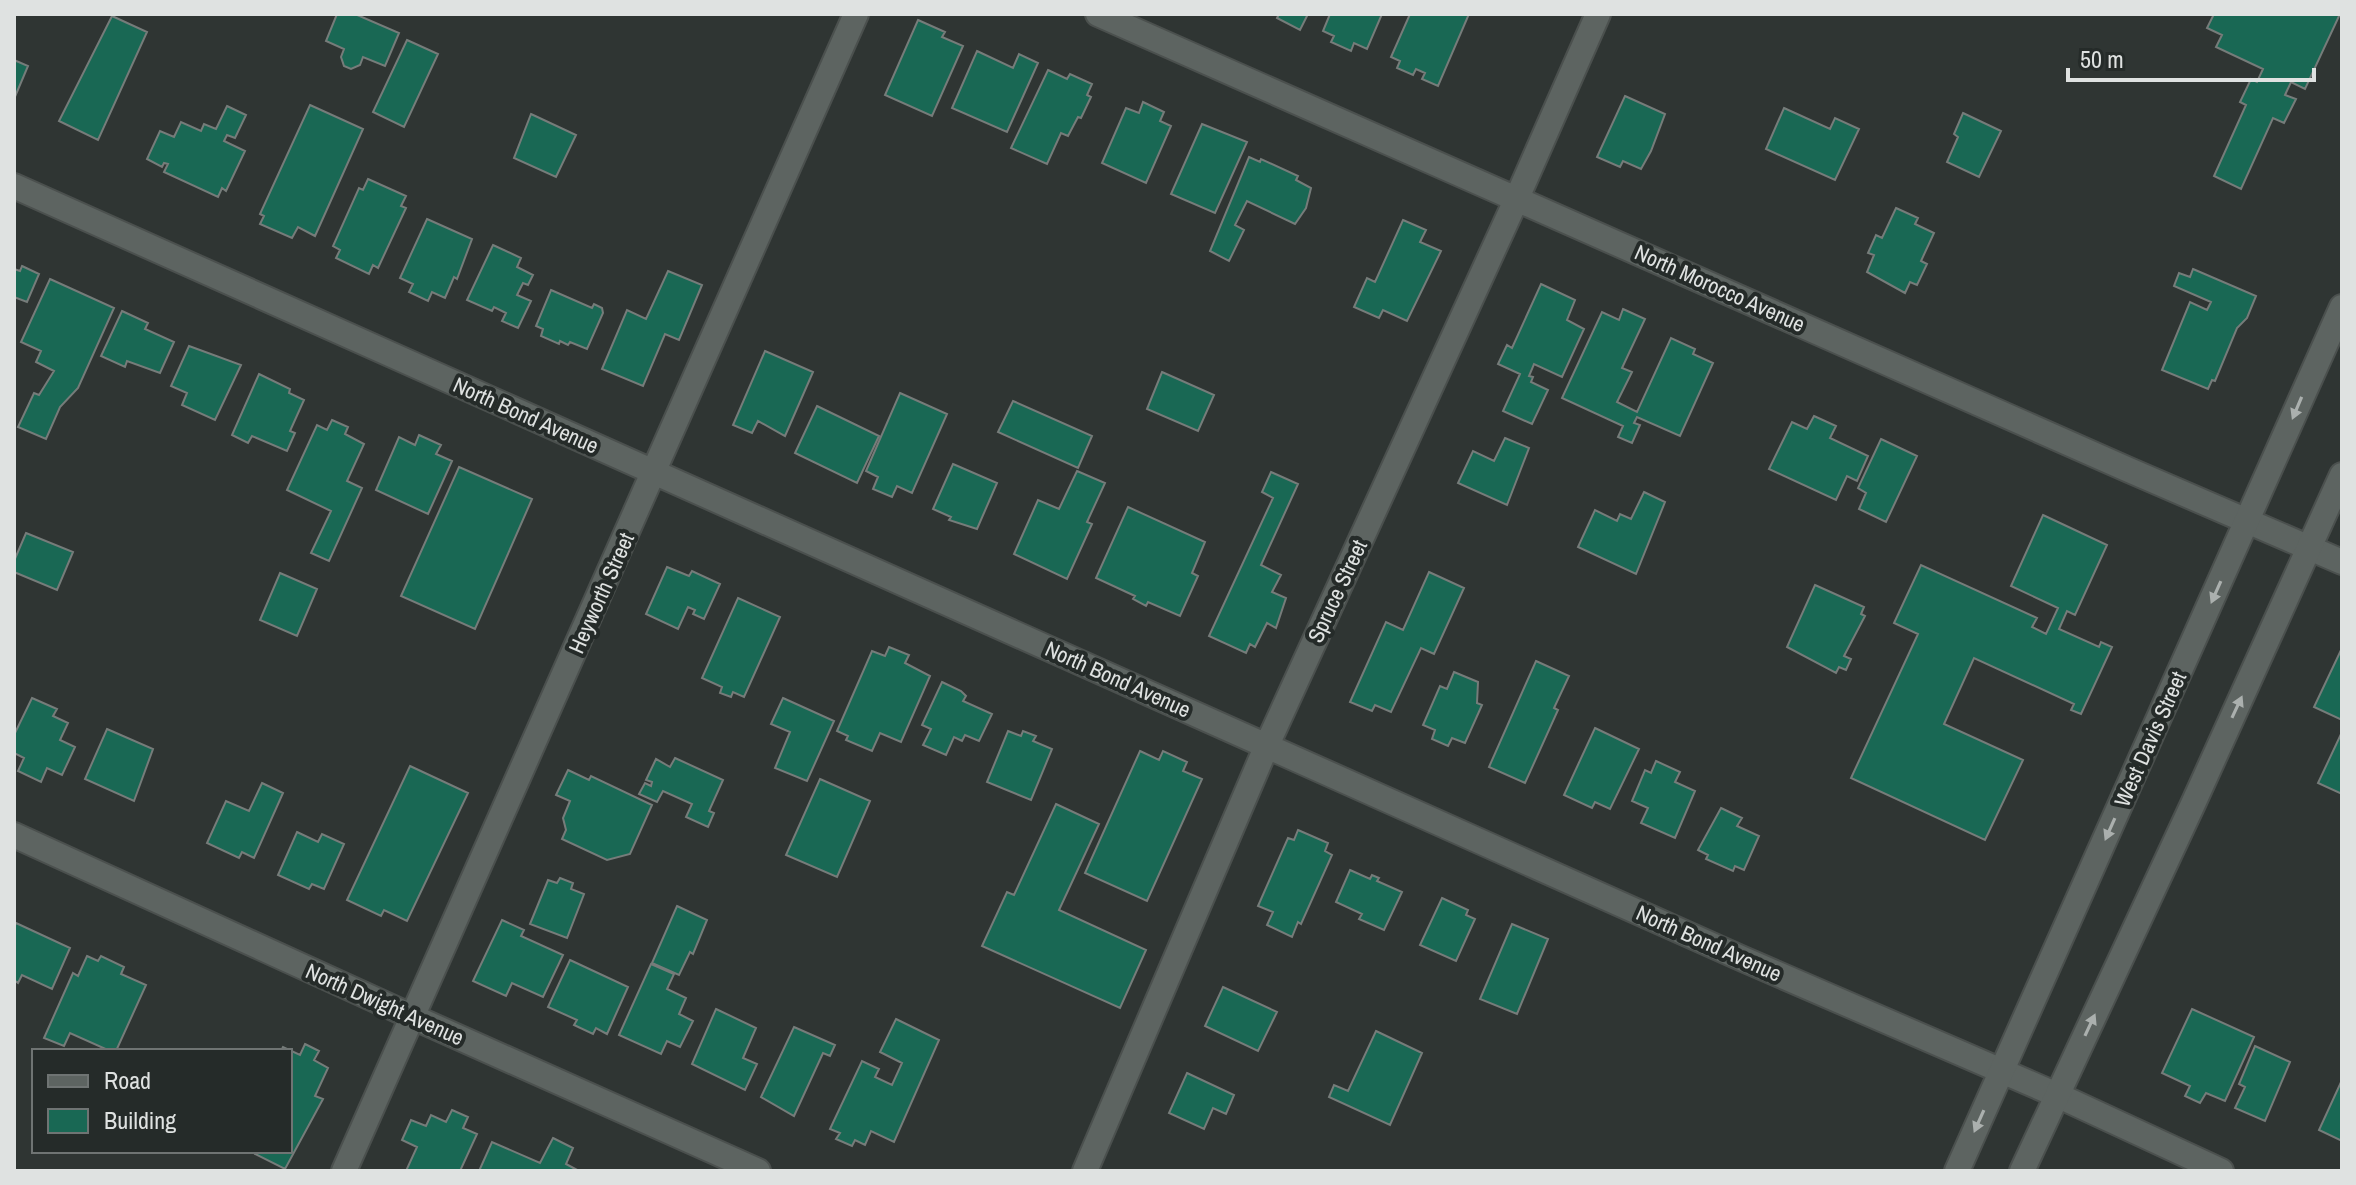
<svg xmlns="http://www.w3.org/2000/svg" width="2356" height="1185" font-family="'Archivo Narrow',sans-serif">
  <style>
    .building { fill: #196854; stroke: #767c7a; stroke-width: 2 }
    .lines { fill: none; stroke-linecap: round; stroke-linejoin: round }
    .street-casing { stroke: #4b504e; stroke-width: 28 }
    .secondary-casing { stroke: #4b504e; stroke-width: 28 }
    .street { stroke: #5d6461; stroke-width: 24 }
    .secondary { stroke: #5d6461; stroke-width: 24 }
    .oneway { fill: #abb0ae }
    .labels { text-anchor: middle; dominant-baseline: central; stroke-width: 8; stroke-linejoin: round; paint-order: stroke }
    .street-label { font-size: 22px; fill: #dfe2e1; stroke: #252b29 }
  </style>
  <rect width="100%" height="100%" fill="#2f3533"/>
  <path class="building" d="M337 14H355L399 33 385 66 363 57 360 65 351 69 344 66 341 57 344 49 326 41Z
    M1279 14H1308L1300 30 1277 18Z
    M1330 14H1382L1367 49 1354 43 1351 51 1331 42 1334 36 1323 31Z
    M1410 14H1469L1438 86 1422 79 1425 73 1416 69 1413 75 1397 68 1400 61 1391 57Z
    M2214 14H2340L2305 89 2291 82 2285 95 2296 99 2284 123 2273 118 2241 189 2214 176 2246 105 2240 102 2251 79 2257 82 2263 69 2216 47 2222 35 2207 28Z
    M112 16 147 32 98 140 59 121Z
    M918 20 945 32 942 37 963 46 932 116 885 95Z
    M407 40 438 54 404 127 373 112Z
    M977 51 1013 68 1019 54 1038 63 1007 132 952 108Z
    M14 60 28 66 14 99Z
    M1048 70 1067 79 1070 74 1092 84 1087 95 1091 97 1081 118 1078 117 1068 136 1061 133 1047 164 1011 148Z
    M1625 96 1665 114 1651 151 1641 169 1623 161 1620 167 1597 157Z
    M1143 102 1164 112 1160 121 1171 126 1146 183 1102 163 1126 108 1139 113Z
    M310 105 363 129 315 236 298 227 292 238 260 224 264 216 260 214Z
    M227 106 246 115 235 138 227 135 224 141 245 151 226 191 222 188 218 197 164 172 168 164 164 163 162 167 147 159 160 131 174 137 181 122 201 131 204 124 216 129Z
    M1784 108 1830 129 1835 118 1859 129 1835 180 1766 149Z
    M1963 113 2001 131 1979 177 1947 162 1958 137 1954 134Z
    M531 114 576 135 556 177 514 158Z
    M1202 124 1247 142 1215 213 1171 194Z
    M1249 157 1260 162 1261 159 1298 176 1296 180 1311 188 1306 208 1295 224 1247 201 1235 225 1244 230 1229 261 1210 251Z
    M368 179 406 196 401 206 406 208 378 268 373 265 369 274 336 258 340 250 333 246 359 188 363 190Z
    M1896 208 1918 218 1915 224 1934 233 1921 261 1927 264 1917 285 1910 282 1905 293 1867 272 1874 255 1868 253 1876 235 1882 238Z
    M427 219 472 239 457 279 454 277 445 298 432 292 428 301 409 292 413 284 400 278Z
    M1403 220 1426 230 1420 242 1441 251 1407 321 1383 310 1379 318 1354 307 1367 278 1375 282Z
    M493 245 521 258 517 267 533 275 528 285 523 283 517 295 531 301 518 328 502 321 506 313 494 307 492 311 467 300Z
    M22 266 39 274 27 302 14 297V269L20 271Z
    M2193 269 2256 296 2247 318 2237 328 2215 381 2212 380 2208 389 2162 370 2190 302 2207 310 2211 302 2174 286 2179 273 2190 277Z
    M668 271 702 285 679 340 665 334 643 386 602 369 627 310 646 319Z
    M50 279 114 308 78 388 60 407 46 439 18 427 34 393 39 395 54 371 36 362 41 351 21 342Z
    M1541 284 1575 300 1567 320 1584 329 1562 377 1534 364 1529 376 1533 377 1531 382 1548 390 1532 424 1503 411 1520 374 1498 364 1507 345 1512 348Z
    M551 290 592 308 594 304 602 308 603 313 587 349 570 342 568 345 560 341 559 344 541 336 543 329 536 326Z
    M1623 309 1645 319 1622 368 1632 372 1617 402 1637 412 1671 338 1695 349 1693 354 1713 363 1680 436 1637 417 1634 423 1640 425 1632 443 1618 437 1623 426 1562 398 1602 312 1619 320Z
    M122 311 148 323 145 329 174 342 160 373 127 361 125 367 101 356Z
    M189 346 241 365 215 420 182 405 187 393 171 386Z
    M765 351 813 372 785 436 758 421 752 433 733 425Z
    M1162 372 1214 395 1198 431 1147 409Z
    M259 374 290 389 289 393 304 400 290 431 295 433 287 451 252 436 248 443 232 435Z
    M900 393 947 414 912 493 897 486 892 497 873 489 878 477 866 471Z
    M1013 401 1092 436 1078 468 998 432Z
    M817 406 879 436 857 483 795 453Z
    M1814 416 1836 426 1830 438 1868 456 1857 481 1847 476 1836 500 1769 469 1792 422 1807 429Z
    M332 420 348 427 345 434 364 444 347 481 362 488 329 561 311 553 331 511 287 490 317 425 327 430Z
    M419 435 441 445 436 454 452 461 428 514 376 490 399 437 415 445Z
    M1505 438 1529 448 1507 505 1458 483 1473 451 1494 461Z
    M1881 439 1917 456 1886 522 1859 509 1866 493 1858 488Z
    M953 464 997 483 977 529 949 520 951 517 933 509Z
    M459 467 532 499 475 629 401 596Z
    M1077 471 1105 483 1087 522 1092 524 1067 579 1014 554 1038 500 1059 509Z
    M1271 472 1298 484 1261 565 1281 575 1272 592 1286 598 1276 628 1267 623 1255 647 1250 644 1246 653 1209 636 1273 498 1262 492Z
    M1644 492 1665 502 1636 574 1578 547 1595 510 1617 521 1620 514 1631 519Z
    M1128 507 1205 542 1192 573 1198 576 1180 616 1148 602 1146 606 1133 599 1135 596 1096 578Z
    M2043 515 2107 545 2075 615 2067 611 2059 629 2099 647 2101 642 2112 647 2081 714 2071 710 2074 704 1974 658 1944 724 2023 760 1985 840 1851 778 1918 634 1894 623 1921 565 2037 618 2032 627 2046 634 2058 608 2011 586Z
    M26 533 73 552 57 590 14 572V561Z
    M667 567 689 576 692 571 720 584 704 619 693 614 695 610 688 607 678 629 646 614Z
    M1429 572 1464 588 1434 654 1421 648 1391 712 1375 705 1372 711 1350 702 1386 622 1403 630Z
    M280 573 317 589 297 636 260 620Z
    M1815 585 1864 607 1861 614 1865 616 1844 656 1851 659 1846 670 1839 667 1836 673 1787 647Z
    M738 598 780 617 744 697 733 692 731 697 720 693 722 687 702 678Z
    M889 647 909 655 905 663 930 676 901 742 880 733 872 751 846 740 848 736 837 731 872 651 885 656Z
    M2342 648V720L2314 707Z
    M1536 661 1569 676 1554 708 1558 710 1525 783 1489 767Z
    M1454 672 1478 682 1477 703 1482 705 1465 743 1452 738 1448 746 1432 739 1435 730 1423 725 1440 686 1447 689Z
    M942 682 961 691 966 696 963 701 992 714 979 741 965 735 962 741 954 737 946 755 923 745 931 729 922 725Z
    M32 698 57 709 53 716 68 723 60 740 75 747 62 775 47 768 41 782 18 771 24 758 14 753V735Z
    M783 698 834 721 807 781 775 768 790 732 771 724Z
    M1595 728 1639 749 1610 809 1595 802 1592 808 1564 795Z
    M107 729 153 749 134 801 85 779Z
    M1008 731 1021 736 1023 731 1036 736 1033 741 1052 749 1031 800 987 782Z
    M2342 732V794L2318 783Z
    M1140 751 1159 760 1163 751 1187 762 1183 771 1202 779 1147 901 1085 873Z
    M675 758 723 780 709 811 714 813 708 827 686 817 692 804 663 791 657 802 639 794 645 783 651 786 652 782 646 780 656 759 670 767Z
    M1656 761 1680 772 1675 782 1695 791 1675 838 1641 823 1648 808 1632 801 1645 770 1651 773Z
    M410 766 468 793 407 921 384 910 381 916 347 900Z
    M568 770 589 780 591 776 652 805 630 854 607 860 562 839 566 830 563 818 570 801 556 795Z
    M820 779 870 801 837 877 786 855Z
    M262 783 283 793 254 858 242 852 239 858 207 843 226 801 249 811Z
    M1056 804 1099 824 1059 910 1146 950 1120 1008 982 946 1007 892 1014 895Z
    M1721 808 1742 818 1737 826 1759 836 1744 870 1735 866 1733 871 1706 859 1708 855 1698 850Z
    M1298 830 1328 843 1325 851 1332 855 1301 924 1298 922 1292 937 1267 925 1273 912 1258 906 1288 838 1294 840Z
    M297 832 318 842 322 834 344 844 324 889 312 884 309 889 278 875Z
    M1350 870 1370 879 1372 875 1379 878 1377 881 1402 892 1384 930 1359 919 1362 914 1336 902Z
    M560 878 573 883 571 889 584 894 567 938 530 924 548 880 557 883Z
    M1442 898 1468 910 1466 915 1475 919 1456 961 1420 945Z
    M677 906 707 920 693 954 690 952 679 975 652 963Z
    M502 920 524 930 521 936 563 955 543 997 512 983 506 996 473 981Z
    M16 923 70 948 52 989 22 975 18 983 14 980V928Z
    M1512 924 1548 939 1517 1014 1480 999Z
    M87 956 98 961 101 956 124 967 121 974 146 985 116 1051H110L70 1033 64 1046 44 1038 73 973 78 976Z
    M570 960 628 987 607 1034 596 1028 593 1034 574 1025 577 1020 548 1007Z
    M651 964 674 974 667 989 686 998 679 1014 693 1021 680 1047 667 1041 661 1054 619 1035Z
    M1223 987 1277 1012 1258 1051 1205 1026Z
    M716 1009 756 1028 743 1058 757 1064 745 1090 692 1064Z
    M2192 1009 2254 1037 2225 1101 2206 1093 2200 1103 2185 1096 2190 1086 2162 1073Z
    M896 1019 939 1040 894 1142 871 1131 865 1145 855 1140 852 1146 836 1139 840 1133 830 1129 862 1061 879 1069 875 1077 892 1085 902 1063 880 1052Z
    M794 1027 835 1045 830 1056 823 1053 794 1116 761 1097Z
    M1376 1031 1422 1053 1390 1125 1329 1097 1334 1085 1348 1091Z
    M305 1044 319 1051 314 1060 328 1068 315 1096 323 1099 285 1169 255 1154 256 1151H290V1051H281L283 1047 300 1055Z
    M2255 1046 2290 1062 2265 1121 2235 1108 2245 1087 2239 1084Z
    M1187 1073 1234 1095 1226 1114 1213 1108 1204 1129 1169 1113Z
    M2342 1080V1141L2319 1130Z
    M452 1110 468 1117 463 1128 477 1134 460 1171H406L417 1147 402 1140 411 1120 426 1126 431 1115 446 1122Z
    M553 1138 573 1148 566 1164 579 1171H479L492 1142 540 1163Z"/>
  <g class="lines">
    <g class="street-casing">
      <path id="street" d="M1098 14 2129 470 2342 562
        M14 186 1743 959 2057 1095 2221 1171
        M14 835 413 1017 758 1171
        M344 1171 856 14
        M1085 1171 1267 745 1517 198 1598 14"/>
    </g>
    <g class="secondary-casing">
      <path id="secondary" d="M1957 1171 2342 307
        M2022 1171 2193 804 2342 475"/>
    </g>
    <use href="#street" class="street"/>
    <use href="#secondary" class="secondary"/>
  </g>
  <defs><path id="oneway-solid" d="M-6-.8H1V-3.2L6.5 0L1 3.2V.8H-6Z" transform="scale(2)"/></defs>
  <g class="oneway">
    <use href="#oneway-solid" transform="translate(2297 408) rotate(113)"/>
    <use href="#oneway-solid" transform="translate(2216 592) rotate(114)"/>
    <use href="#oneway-solid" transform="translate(2237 707) rotate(-65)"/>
    <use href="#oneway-solid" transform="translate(2110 829) rotate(114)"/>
    <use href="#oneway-solid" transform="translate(2090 1025) rotate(-65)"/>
    <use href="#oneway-solid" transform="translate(1979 1121) rotate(114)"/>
  </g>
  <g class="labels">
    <g class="street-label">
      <text transform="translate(1720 288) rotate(24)">North Morocco Avenue</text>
      <text transform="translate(526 415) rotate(24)">North Bond Avenue</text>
      <text transform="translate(1337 591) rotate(-65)">Spruce Street</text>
      <text transform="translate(601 593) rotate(-66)">Heyworth Street</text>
      <text transform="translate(1118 679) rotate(24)">North Bond Avenue</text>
      <text transform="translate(2150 739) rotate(-66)">West Davis Street</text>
      <text transform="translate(1709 943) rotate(24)">North Bond Avenue</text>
      <text transform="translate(385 1004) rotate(24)">North Dwight Avenue</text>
    </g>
  </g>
  <rect width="2356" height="1185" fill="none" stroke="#dfe2e1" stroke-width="32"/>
  <rect x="32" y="1049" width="260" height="104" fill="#252b29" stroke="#6f7473" stroke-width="2"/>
  <rect x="48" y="1075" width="40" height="12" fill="#5d6461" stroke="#6f7473" stroke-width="2"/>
  <text x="104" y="1089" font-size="24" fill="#dfe2e1">Road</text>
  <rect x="48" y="1109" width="40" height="24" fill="#196854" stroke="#6f7473" stroke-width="2"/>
  <text x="104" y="1129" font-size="24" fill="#dfe2e1">Building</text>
  <path d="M2068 68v12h246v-12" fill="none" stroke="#dfe2e1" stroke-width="4"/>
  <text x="2080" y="68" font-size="24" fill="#dfe2e1" stroke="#252b29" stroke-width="6" paint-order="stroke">50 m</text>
</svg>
